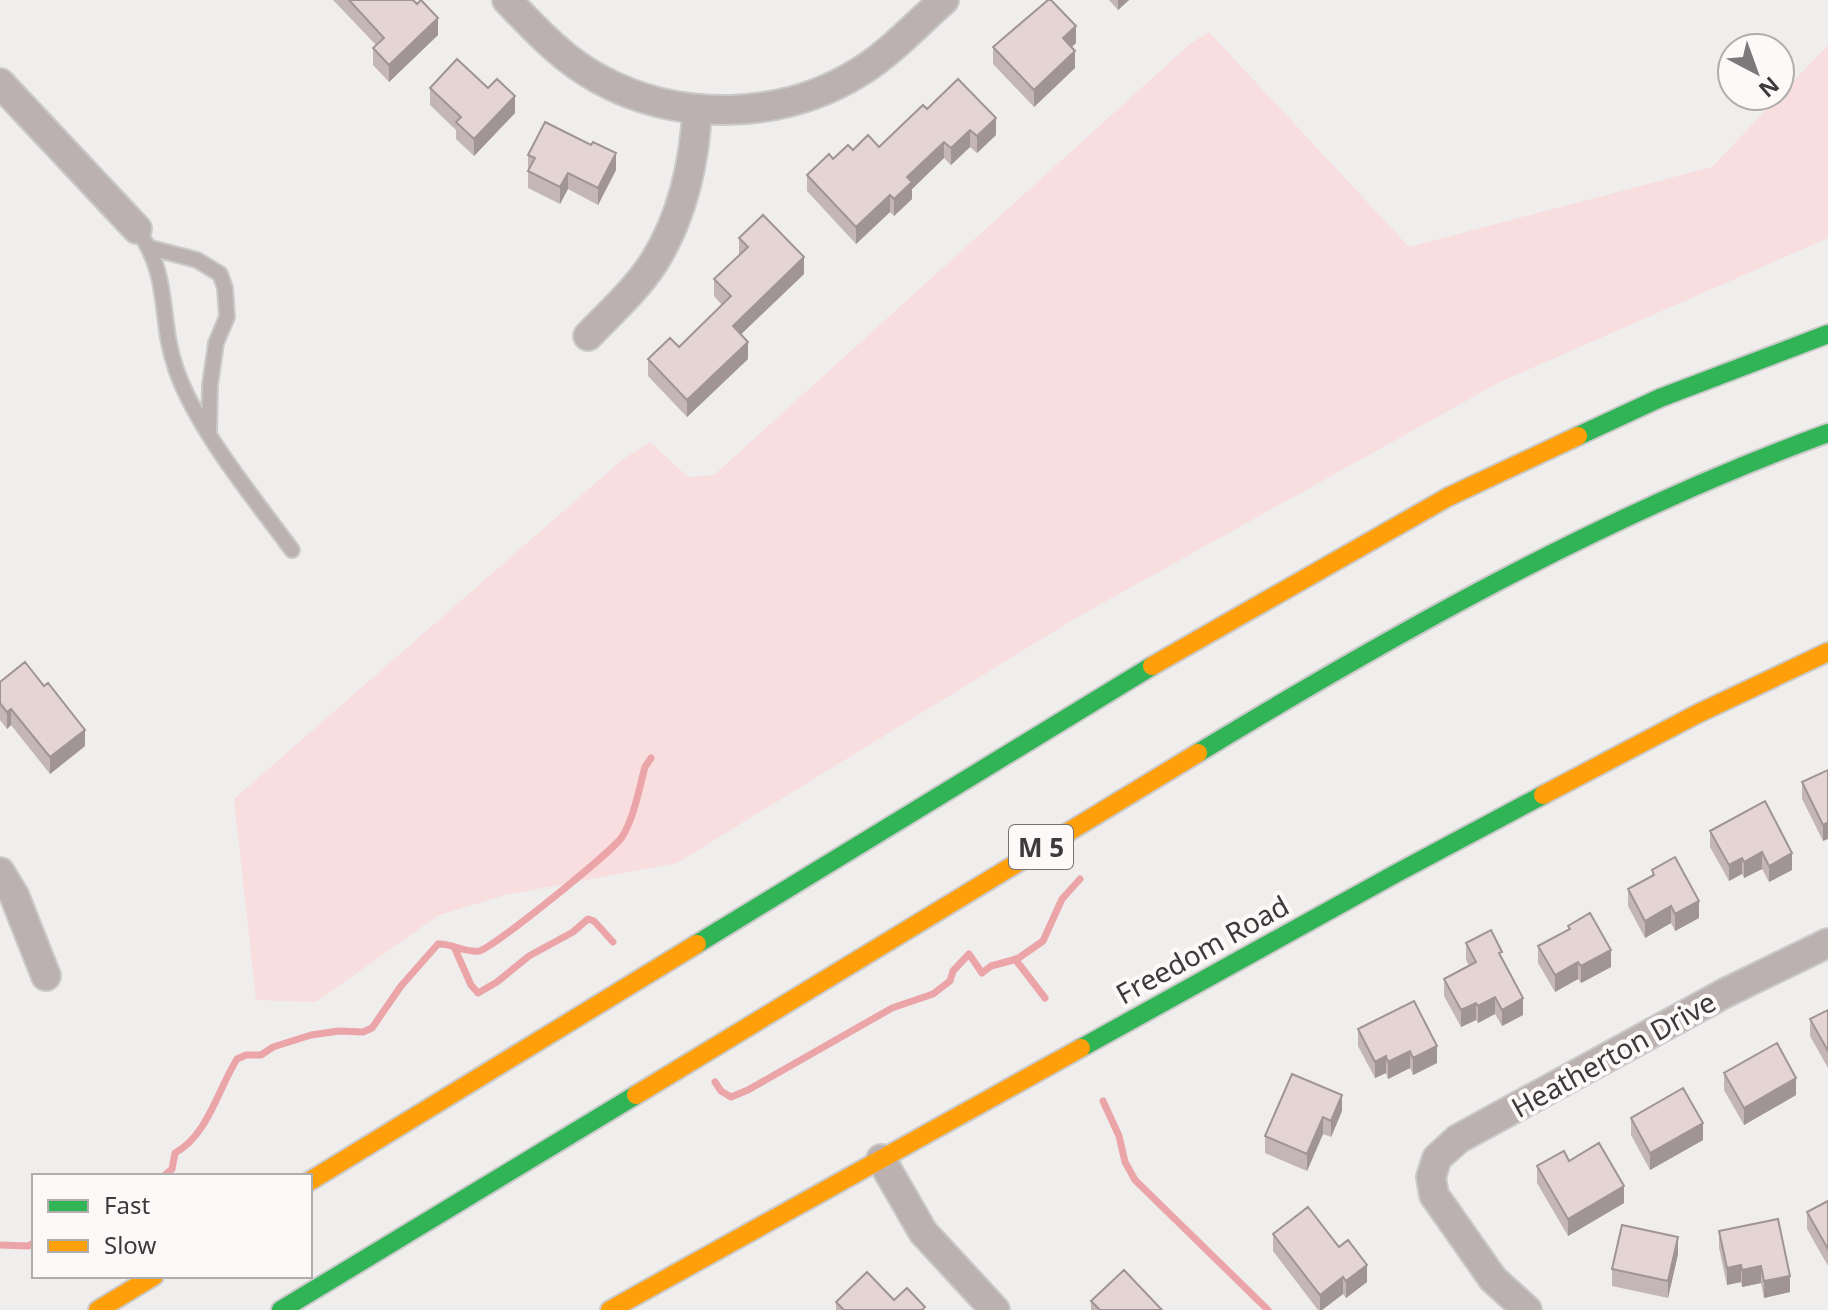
<svg xmlns="http://www.w3.org/2000/svg" width="1828" height="1310" font-family="'Noto Sans',sans-serif">
  <style>
    .green { fill: #f8dede }
    .lines { fill: none; stroke-linecap: round; stroke-linejoin: round }
    .stream { stroke: #eba5a8; stroke-width: 7 }
    .lane-casing { stroke: #cbcaca; stroke-width: 18 }
    .street-casing { stroke: #cbcaca; stroke-width: 32 }
    .fast-casing { stroke: #cbcaca; stroke-width: 22 }
    .slow-casing { stroke: #cbcaca; stroke-width: 22 }
    .lane { stroke: #bcb1b1; stroke-width: 14 }
    .street { stroke: #bcb1b1; stroke-width: 28 }
    .fast { stroke: #30b455; stroke-width: 18 }
    .slow { stroke: #ff9f0a; stroke-width: 18 }
    .wall { fill: #c4b6b6 }
    .shaded-wall { fill: #a09494 }
    .building { fill: #e4d4d4; stroke: #a09494; stroke-width: 2 }
    .labels { text-anchor: middle; dominant-baseline: central; stroke-width: 8; stroke-linejoin: round; paint-order: stroke }
    .shield { fill: #fef9f9; stroke: #767373; stroke-width: 2 }
    .shield-label { font-size: 26px; font-weight: bold; fill: #3c3a3a }
    .street-label { font-size: 28px; fill: #3c3a3a; stroke: #fef9f9 }
  </style>
  <rect width="100%" height="100%" fill="#f0eded"/>
  <path class="green" d="M1209 32 1409 247 1712 167 1828 45V238L1500 382 1074 619 677 863 505 895 439 915 316 1002 256 1000 234 799 622 460 650 442 688 477 714 475 1190 44Z"/>
  <g class="lines">
    <path class="stream" d="M455 949 471 985 478 993 497 982 529 956 573 932 588 919 594 921 613 942
      M1015 959 1045 998
      M715 1082 721 1091 731 1097 748 1090 892 1008 933 994 950 981 953 971 969 954 982 973 991 966 1017 959 1043 941 1062 899 1080 879
      M1103 1101 1119 1136 1125 1162 1135 1180 1268 1310
      M164 1176 172 1169 175 1153C208 1135 218 1089 237 1059L246 1055H261L273 1047 311 1035 339 1031 363 1032 372 1028 401 986 438 944C452 943 464 953 479 951 492 949 613 851 622 837 634 818 639 789 645 767L651 758
      M0 1245 28 1246 34 1243"/>
    <g class="lane-casing">
      <path id="lane" d="M137 229C172 278 158 318 176 369 197 430 254 498 292 550
        M151 248 197 260 220 274 225 288 227 317 216 343 210 385 209 431"/>
    </g>
    <g class="street-casing">
      <path id="street" d="M507 0C535 29 563 60 599 79 679 123 784 120 861 71 891 52 917 24 944 0
        M0 83 137 229
        M588 336C611 312 636 290 654 262 682 218 695 161 697 109
        M0 872 14 895 46 976
        M881 1159 923 1232 995 1310
        M1527 1310 1493 1279 1434 1195 1431 1177 1437 1158 1458 1139 1725 993 1828 943"/>
    </g>
    <g class="fast-casing">
      <path id="fast" d="M1578 436 1660 398 1828 334
        M1198 753C1399 631 1606 514 1828 433
        M697 944 1152 666
        M1081 1048 1395 874 1543 795
        M281 1310 636 1095"/>
    </g>
    <g class="slow-casing">
      <path id="slow" d="M1152 666 1448 497 1578 436
        M1543 795 1697 714 1828 652
        M636 1095 1198 753
        M310 1181 697 944
        M98 1310 154 1276
        M610 1310 1081 1048"/>
    </g>
    <use href="#lane" class="lane"/>
    <use href="#street" class="street"/>
    <use href="#fast" class="fast"/>
    <use href="#slow" class="slow"/>
  </g>
  <path class="wall" d="M333 0H413L438 35 389 82 373 65V48L376 45Z
    M1109 0H1129L1118 10Z
    M1076 43 1072 47 1075 68 1034 107 993 64V47Z
    M430 88H488L515 113 474 156 456 139V130L430 105Z
    M927 109 996 135 977 153 970 147 951 165 944 158 912 189V199L894 216 890 212 856 244 807 191V175L833 159 853 150 879 147Z
    M528 155 616 170 598 205 568 189 560 204 528 188Z
    M739 238 804 274 741 334 748 359 687 417 648 376V359L679 347 722 305 714 296V279L739 255Z
    M0 682 85 746 50 774 11 725 7 729 0 720Z
    M1828 770 1823 841 1802 799V782Z
    M1765 801 1792 870 1769 882 1762 869 1744 878 1742 874 1729 881 1710 847V831Z
    M1652 870 1699 918 1675 931 1671 923 1645 938 1628 906V889L1652 876Z
    M1568 926 1611 967 1581 983 1578 979 1555 992 1538 963V946L1568 930Z
    M1466 943 1502 960 1523 1015 1502 1026 1495 1014 1478 1023 1476 1020 1461 1027 1444 996V979L1469 966 1466 960Z
    M1828 1010V1068L1810 1036V1019Z
    M1358 1029 1437 1063 1413 1075 1410 1068 1388 1079 1386 1073 1375 1078 1358 1046Z
    M1724 1073 1796 1095 1744 1125 1724 1090Z
    M1342 1111 1331 1137 1323 1134 1307 1171 1265 1153V1136Z
    M1631 1118 1703 1140 1650 1170 1631 1135Z
    M1569 1161 1624 1203 1568 1236 1537 1183V1166Z
    M1828 1201V1266L1807 1229V1212Z
    M1719 1231 1790 1292 1764 1298 1761 1283 1742 1287 1741 1282 1727 1285 1719 1248Z
    M1273 1234 1367 1282 1346 1298 1343 1294 1322 1310H1318L1273 1251Z
    M1678 1254 1668 1298 1612 1286V1269Z
    M894 1300 925 1310H836V1302Z
    M1091 1301 1162 1310H1091Z"/>
  <path class="shaded-wall" d="M1118 0H1129L1118 10Z
    M438 18V35L389 82V65Z
    M1076 26V43L1063 55V38Z
    M1075 51V68L1034 107V90Z
    M515 96V113L474 156V139Z
    M996 118V135L977 153V136Z
    M970 130V147L951 165V148Z
    M944 142V158L912 189V199L894 216V199L907 177Z
    M616 153V170L598 205V188Z
    M568 173V189L560 204V187Z
    M890 195V212L856 244V227Z
    M804 257V274L733 342V326Z
    M748 342V359L687 417V400Z
    M11 709V725L7 729V712Z
    M85 730V746L50 774V757Z
    M1828 822V839L1823 841V825Z
    M1762 852V869L1744 878V862Z
    M1792 853V870L1769 882V866Z
    M1742 858V874L1729 881V865Z
    M1699 901V918L1675 931V914Z
    M1671 906V923L1645 938V921Z
    M1611 950V967L1581 983V966Z
    M1578 962V979L1555 992V975Z
    M1495 997V1014L1478 1023V1006Z
    M1523 998V1015L1502 1026V1010Z
    M1476 1003V1020L1461 1027V1010Z
    M1437 1046V1063L1413 1075V1058Z
    M1410 1051V1068L1388 1079V1062Z
    M1386 1056V1073L1375 1078V1062Z
    M1796 1078V1095L1744 1125V1108Z
    M1342 1095V1111L1331 1137V1121Z
    M1323 1117V1134L1307 1171V1154Z
    M1703 1123V1140L1650 1170V1153Z
    M1624 1186V1203L1568 1236V1219Z
    M1678 1237V1254L1668 1298V1281Z
    M1367 1265V1282L1346 1298V1281Z
    M1741 1265V1282L1727 1285V1268Z
    M1761 1266V1283L1742 1287V1270Z
    M1790 1276V1292L1764 1298V1281Z
    M1343 1277V1294L1322 1310H1320V1295Z"/>
  <path class="building" d="M349 0H413L417 4 421 0 438 18 389 65 373 48 384 38Z
    M1048 0H1051L1076 26 1063 38 1075 51 1034 90 993 47Z
    M457 59 488 88 497 79 515 96 474 139 456 122 461 117 430 88Z
    M958 79 996 118 977 136 970 130 951 148 944 142 907 177 912 182 894 199 890 195 856 227 807 175 829 154 833 159 848 145 853 150 868 135 879 147 923 105 927 109Z
    M545 122 591 145 593 142 616 153 598 188 568 173 560 187 528 171 535 158 528 155Z
    M763 215 804 257 733 326 748 342 687 400 648 359 670 338 679 347 731 296 714 279 748 247 739 238Z
    M25 662 44 686 48 683 85 730 50 757 11 709 7 712 0 703V682Z
    M1828 770V822L1823 825 1802 782Z
    M1765 801 1792 853 1769 866 1762 852 1744 862 1742 858 1729 865 1710 831Z
    M1675 857 1699 901 1675 914 1671 906 1645 921 1628 889 1654 875 1652 870Z
    M1590 913 1611 950 1581 966 1578 962 1555 975 1538 946 1570 929 1568 926Z
    M1491 930 1502 952 1499 953 1523 998 1502 1010 1495 997 1478 1006 1476 1003 1461 1010 1444 979 1476 962 1466 943Z
    M1414 1001 1437 1046 1413 1058 1410 1051 1388 1062 1386 1056 1375 1062 1358 1029Z
    M1828 1010V1051L1810 1019Z
    M1777 1043 1796 1078 1744 1108 1724 1073Z
    M1292 1074 1342 1095 1331 1121 1323 1117 1307 1154 1265 1136Z
    M1683 1088 1703 1123 1650 1153 1631 1118Z
    M1599 1143 1624 1186 1568 1219 1537 1166 1564 1151 1569 1161Z
    M1828 1201V1249L1807 1212Z
    M1308 1207 1339 1247 1348 1240 1367 1265 1346 1281 1343 1277 1320 1295 1273 1234Z
    M1778 1219 1790 1276 1764 1281 1761 1266 1742 1270 1741 1265 1727 1268 1719 1231Z
    M1622 1225 1678 1237 1668 1281 1612 1269Z
    M1124 1270 1162 1310H1100L1091 1301Z
    M867 1272 894 1300 907 1288 925 1307 922 1310H844L836 1302Z"/>
  <g class="labels">
    <rect class="shield" x="1009" y="825" width="64" height="44" rx="6"/>
    <g class="shield-label">
      <text x="1041" y="847">M 5</text>
    </g>
    <g class="street-label">
      <text transform="translate(1202 949) rotate(-29)">Freedom Road</text>
      <text transform="translate(1613 1054) rotate(-29)">Heatherton Drive</text>
    </g>
  </g>
  <rect x="32" y="1174" width="280" height="104" fill="#fef9f9" stroke="#b0adad" stroke-width="2"/>
  <rect x="48" y="1200" width="40" height="12" fill="#30b455" stroke="#b0adad" stroke-width="2"/>
  <text x="104" y="1214" font-size="24" fill="#3c3a3a">Fast</text>
  <rect x="48" y="1240" width="40" height="12" fill="#ff9f0a" stroke="#b0adad" stroke-width="2"/>
  <text x="104" y="1254" font-size="24" fill="#3c3a3a">Slow</text>
  <g transform="translate(1756 72) rotate(139)"><circle r="38" fill="#fef9f9" stroke="#b0adad" stroke-width="2"/>
  <path d="M0-6L14 30L0 20L-14 30Z" fill="#7b7979"/>
  <text y="-12" font-size="22" font-weight="bold" text-anchor="middle" fill="#3c3a3a">N</text>
  </g>
</svg>
